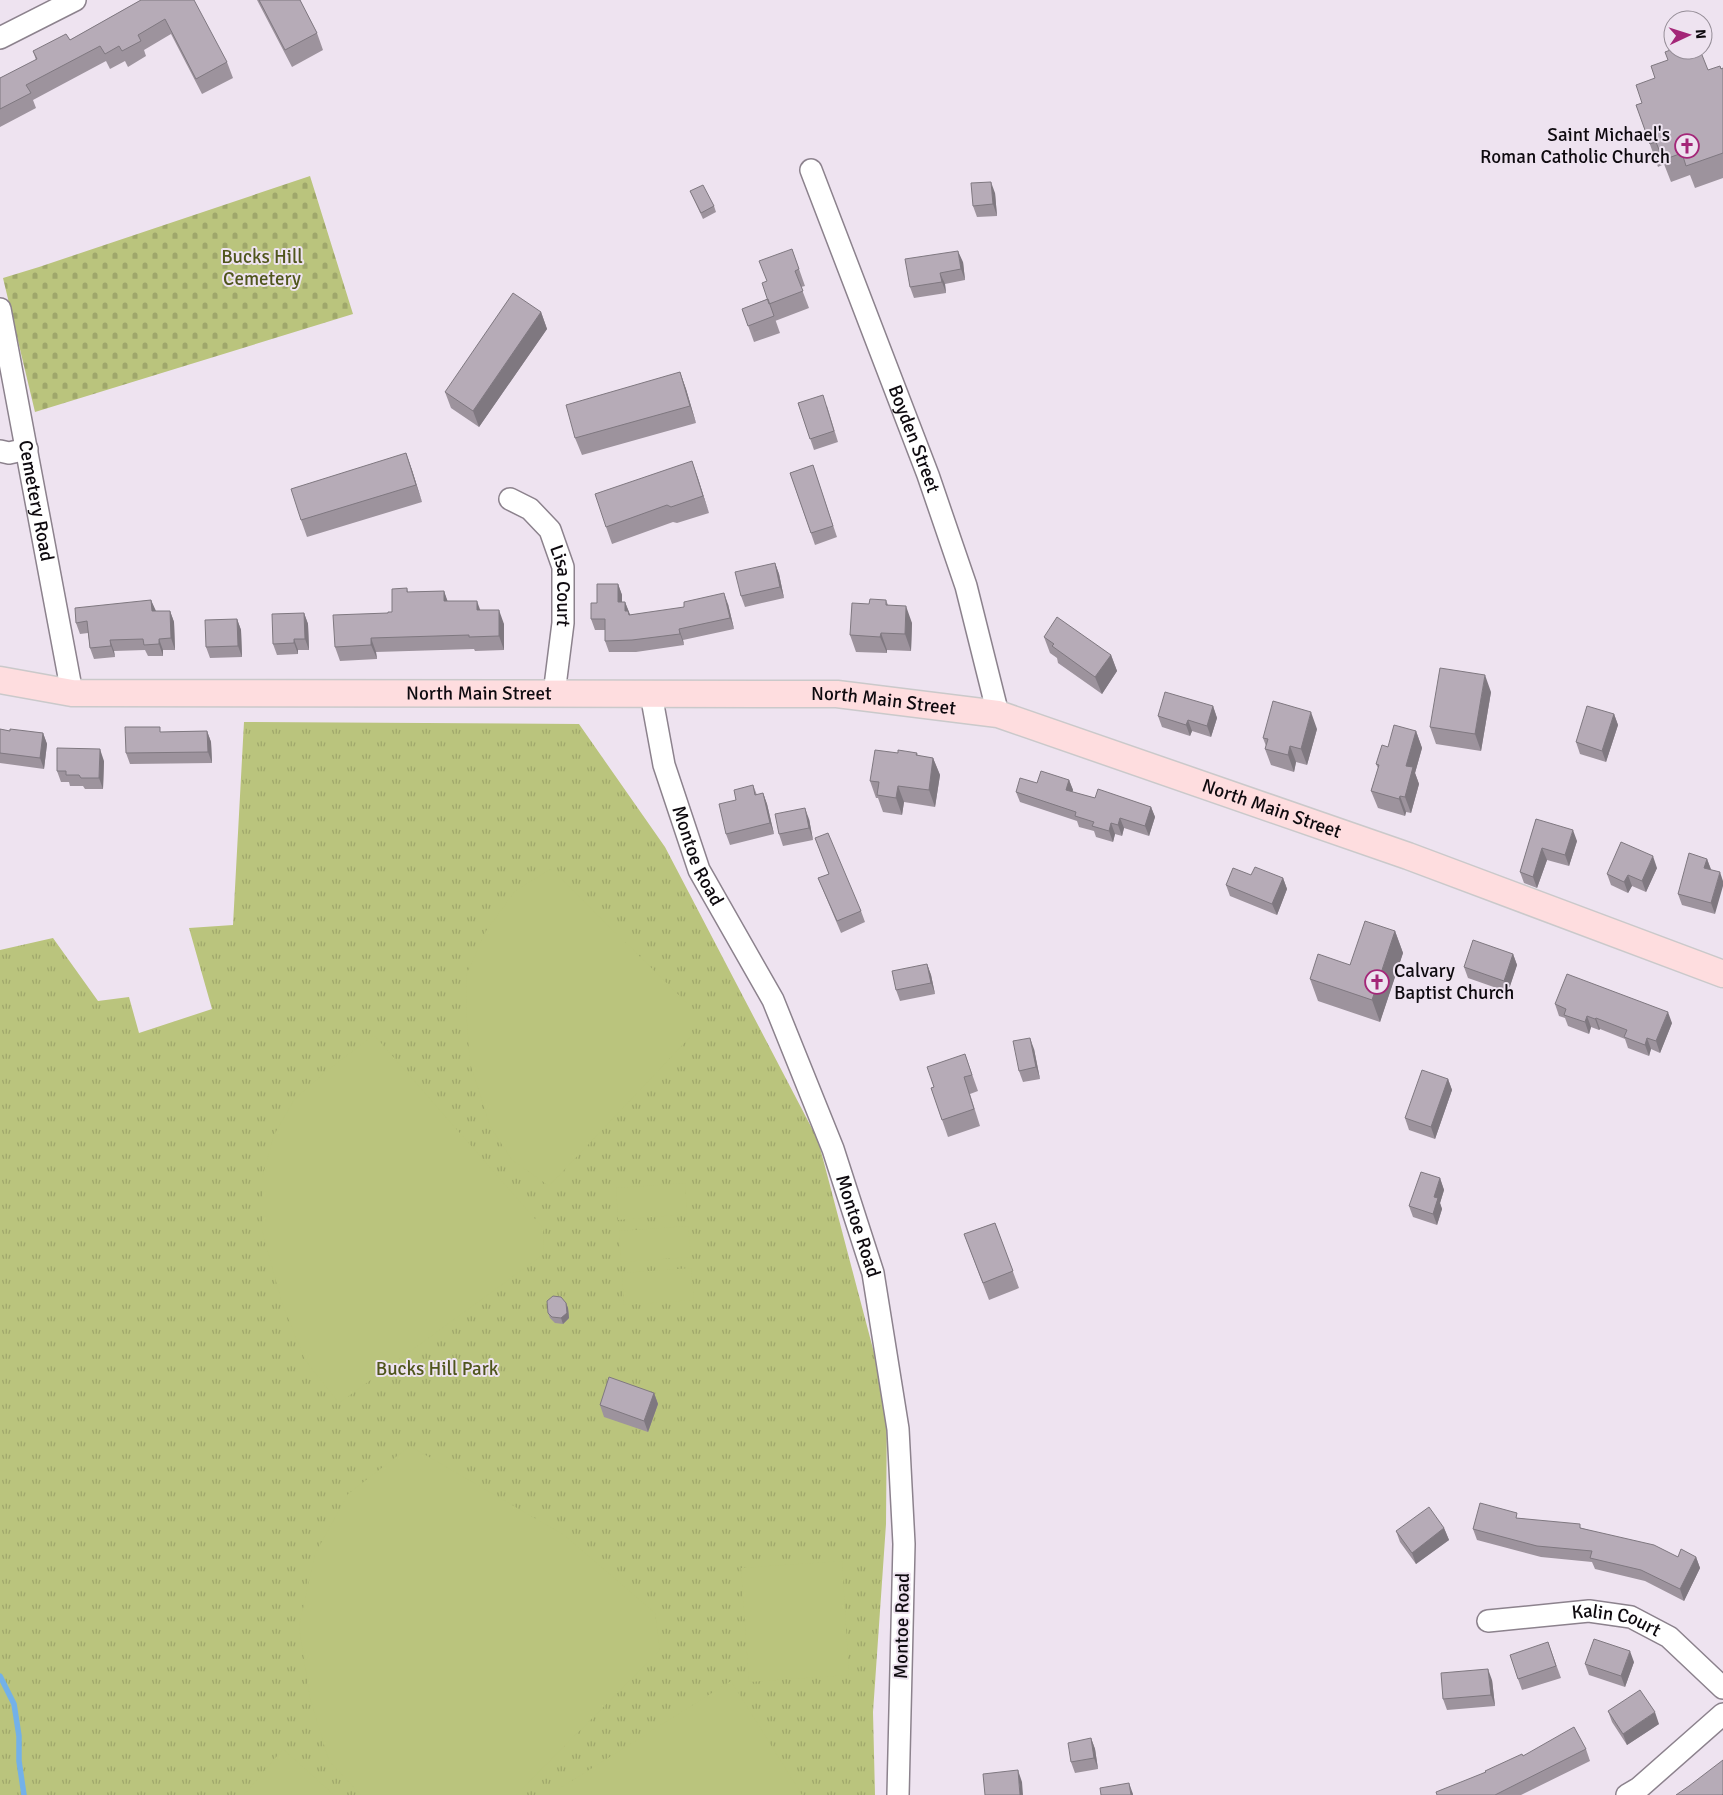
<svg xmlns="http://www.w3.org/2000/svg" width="1723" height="1795" font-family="Signika,sans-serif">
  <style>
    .grass { fill: url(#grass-tufts) }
    .cemetery { fill: url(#cemetery-stones) }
    .pitch { fill: #bac47d }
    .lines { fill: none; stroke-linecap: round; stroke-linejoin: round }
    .stream { stroke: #73b1e9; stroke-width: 5.5 }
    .minor-casing { stroke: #8c828d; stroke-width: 24 }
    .major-casing { stroke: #cac9ca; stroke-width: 29 }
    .minor { stroke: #fff; stroke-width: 21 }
    .major { stroke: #fedddf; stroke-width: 26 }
    .wall { fill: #9d939d }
    .shaded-wall { fill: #7f7880 }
    .building { fill: #b6abb7; stroke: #7f7880 }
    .labels { text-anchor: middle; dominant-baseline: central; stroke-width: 4; stroke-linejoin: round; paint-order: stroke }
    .poi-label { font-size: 19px; fill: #0e0a0f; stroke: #eee3f0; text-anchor: end }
    .park-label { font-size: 19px; fill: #4f551c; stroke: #eee3f0 }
    .street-label { font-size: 19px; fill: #0e0a0f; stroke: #eee3f0 }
  </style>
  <defs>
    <pattern id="grass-tufts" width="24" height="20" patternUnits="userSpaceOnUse" patternTransform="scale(1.25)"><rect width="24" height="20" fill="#bac47d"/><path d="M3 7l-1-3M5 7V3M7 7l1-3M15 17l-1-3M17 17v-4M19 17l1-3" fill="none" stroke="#9fa76b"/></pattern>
    <pattern id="cemetery-stones" width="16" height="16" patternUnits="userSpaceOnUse" patternTransform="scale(1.25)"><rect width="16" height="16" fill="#bac47d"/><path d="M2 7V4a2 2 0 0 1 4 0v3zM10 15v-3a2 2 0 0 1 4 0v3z" fill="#9fa76b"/></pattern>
  </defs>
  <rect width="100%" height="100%" fill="#eee3f0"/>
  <path class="grass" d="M244 722 579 724 665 847 818 1140 887 1402 886 1524 873 1712 875 1795H0V950L53 938 98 1001 129 997 139 1033 212 1009 189 928 233 925Z"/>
  <path class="cemetery" d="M310 176 353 314 35 412 3 278 39 267Z"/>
  <path class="pitch" d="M551 869 692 1008V1035L549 1186 512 1160 490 1126 470 1063 466 1010 467 973 486 931 515 891Z
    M374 1035 543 1228 544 1254 339 1403 305 1360 282 1303 262 1230V1178L274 1135 294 1100 325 1072Z
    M685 1183 687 1214 618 1220 616 1188Z
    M688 1226 691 1257 621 1262 619 1231Z
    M691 1268 694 1300 624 1305 622 1273Z
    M410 1446 564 1535 655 1613 660 1650 516 1795H361L329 1761 310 1698 299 1627 315 1554 348 1494Z
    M842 1561 849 1675 749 1682 741 1568Z
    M731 1681 802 1795H549Z
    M283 1749 334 1795H244Z"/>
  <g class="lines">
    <path class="stream" d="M0 1676 14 1704 19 1736V1761L24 1795"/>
    <g class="minor-casing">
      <g id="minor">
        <path d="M0 38 75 0"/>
        <path id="s1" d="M811 170 928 475 966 586 998 714"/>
        <path id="s2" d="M0 309 72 693"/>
        <path d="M0 451 9 453 27 449"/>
        <path id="s3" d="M510 499 530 509 550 530 563 567V623L554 694"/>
        <path id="s4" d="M651 694 664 765 699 870 773 1000 833 1149 873 1273 898 1429 904 1544 898 1795"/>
        <path id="s5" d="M1488 1621 1589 1611 1631 1617 1669 1637 1723 1688"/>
        <path d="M1627 1795 1639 1788 1723 1714"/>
      </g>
    </g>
    <g class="major-casing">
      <g id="major">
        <path id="s6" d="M0 680 72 693 837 694 998 714 1408 856 1723 974"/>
      </g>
    </g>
    <use href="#minor" class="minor"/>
    <use href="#major" class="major"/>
  </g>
  <path class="wall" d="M141 0 227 62 233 78 202 94 171 34 144 50 146 56 128 67 125 61 110 69 106 61 33 100 36 108 0 127V78L36 60 33 51 70 40Z
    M257 0H300L317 33 323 50 292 67Z
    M1685 53 1708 70 1723 68V178L1695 188 1690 175 1671 182 1664 164 1658 167 1636 105 1642 103 1655 78Z
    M690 191 714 206 716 212 703 219Z
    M995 193 997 216 977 217 973 206Z
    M792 249 805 286 801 287 809 308 775 321 774 316 780 333 754 342 742 309 767 299V281Z
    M963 262 965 280 945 284 946 293 914 298 910 287Z
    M541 312 547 329 479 427 451 408 445 392Z
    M680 372 686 389 696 423 582 455 575 438Z
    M798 403 827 406 838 442 814 450Z
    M406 453 412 470 422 502 307 537 301 520Z
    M692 461 709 513 677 523 673 522 612 544 606 527Z
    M813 465 837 537 815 545 790 473Z
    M775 563 779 574 784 598 745 607 741 596Z
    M618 584 622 595V602H625L630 615 728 604 734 629 683 640 684 645 636 652H609L605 641V630H595L591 619 597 603Z
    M407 588 408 592 444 591 447 601 480 610 504 624V650L475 651 474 649 376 652 377 659 340 661 335 647 388 613 392 612Z
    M151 600 155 611H170L174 622 175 650H163V656H148L145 650 114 651 115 657 94 659 90 648 88 633 80 634 76 623Z
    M886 600 888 605 912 623 911 651 887 650V653L856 652 850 635 869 604Z
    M304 613 308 624 309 650H298V654L277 655 273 644Z
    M237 619 241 630 242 657 210 658 206 647Z
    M1044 637 1111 655 1117 671 1102 694 1058 663 1057 658 1050 653Z
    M1491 692 1481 751 1436 744 1430 727Z
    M1213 706 1217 718 1211 737 1192 731 1190 736 1162 727 1158 716Z
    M1614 714 1618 725 1606 762 1580 754 1576 742Z
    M0 729 10 731 43 733 47 744 44 769 0 763Z
    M1317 729 1307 765 1296 762 1294 772 1271 765 1265 749 1266 746 1263 738Z
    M207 731 211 742 212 763 130 764 126 753 162 732Z
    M1416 731 1422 748 1415 773 1419 784 1411 813 1406 812 1405 816 1378 808 1371 791 1378 768 1376 764 1388 747Z
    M898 753H917L918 756 933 758 940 775 935 807 904 802 902 815 883 812 878 798H876L870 781Z
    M104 761 103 789H85L83 786H70L69 782H61L57 771Z
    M1069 780 1073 790 1072 792 1095 798 1151 807 1155 817 1149 836 1124 828 1122 836 1115 834 1113 842 1096 837 1094 831 1079 827 1077 821 1020 802 1016 792 1037 783Z
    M753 785 757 795 763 793 767 804 774 834 730 845 726 834 736 800Z
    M809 819 813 840 783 846 779 834Z
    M1536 819 1577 841 1569 866 1547 860 1537 888 1524 883 1520 872Z
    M815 838 861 911 865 922 841 933 818 878 829 874Z
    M1707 859 1711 869 1715 914 1682 905 1678 894Z
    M1657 868 1646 892 1632 886 1628 893 1611 885 1607 874Z
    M1251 875 1283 878 1287 889 1277 915 1230 896 1226 885Z
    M1395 931 1403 953 1380 1022 1318 1001 1310 979 1350 965Z
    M1513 954 1517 965 1508 992 1468 978 1464 967Z
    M927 964 931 975 935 994 900 1001 896 990Z
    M1555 1004 1672 1023 1660 1053 1651 1049 1649 1056 1628 1048 1625 1039 1600 1029 1599 1030 1591 1027 1589 1034 1568 1026 1565 1018 1559 1016Z
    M1034 1049 1040 1079 1023 1082 1019 1071Z
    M965 1054 978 1091 970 1094 980 1126 948 1137 931 1088 934 1087Z
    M1448 1079 1452 1090 1435 1139 1409 1130 1405 1118Z
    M1440 1178 1444 1190 1440 1203 1442 1209 1437 1225 1413 1217 1409 1206Z
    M995 1223 1019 1288 989 1300 964 1234Z
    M566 1303 568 1308 569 1318 563 1324 555 1323 550 1318 548 1313Z
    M654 1393 658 1404 648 1432 604 1417 600 1405Z
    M1519 1518 1582 1528 1678 1557H1696L1700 1568 1684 1601 1645 1581 1595 1569 1592 1562 1541 1557 1477 1540 1473 1529Z
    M1444 1528 1449 1540 1416 1564 1400 1542 1396 1531Z
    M1548 1642 1561 1678 1522 1690 1518 1679Z
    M1634 1662 1625 1687 1589 1675 1585 1664Z
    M1492 1680 1495 1706 1447 1710 1443 1699Z
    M1608 1711 1659 1724 1627 1745 1612 1722Z
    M1091 1738 1095 1749 1098 1769 1075 1773 1071 1762Z
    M1586 1749 1590 1761 1521 1795H1437L1523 1756Z"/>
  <path class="shaded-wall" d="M991 182 995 193 997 216 993 204Z
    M958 251 963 262 965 280 961 269Z
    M940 273 945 284 946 293 942 282Z
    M541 312 547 329 479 427 473 411Z
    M680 372 686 389 696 423 690 406Z
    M406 453 412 470 422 502 416 485Z
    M692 461 698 478 709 513 703 496Z
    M775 563 779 574 784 598 780 587Z
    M618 584 622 595V614L618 602Z
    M444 591 449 605 444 601Z
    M724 593 728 604 734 629 730 618Z
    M151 600 156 611H152Z
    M477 601 482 615 477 610Z
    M625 602 633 622 625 611Z
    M906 606 912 623 911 651 905 634Z
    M499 610 504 624V650L499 636Z
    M170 611 174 622 175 650 171 638Z
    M304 613 308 624 309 650 305 639Z
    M237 619 241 630 242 657 238 646Z
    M679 629 683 640 684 645 680 634Z
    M881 633 887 650V653L880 637Z
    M371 638 376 652 377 659 371 645Z
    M159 639 163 650V656L159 644Z
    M294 639 298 650V654L294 643Z
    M110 640 114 651 115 657 111 646Z
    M1111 655 1117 671 1102 694 1095 677Z
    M1485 675 1491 692 1481 751 1475 734Z
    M1213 706 1217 718 1211 737 1207 726Z
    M1311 712 1317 729 1307 765 1301 749Z
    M1614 714 1618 725 1606 762 1602 751Z
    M1188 720 1192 731 1190 736 1186 725Z
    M207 731 211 742 212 763 208 752Z
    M1416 731 1422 748 1415 773 1419 784 1411 813 1405 797 1406 766Z
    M43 733 47 744 44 769 40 758Z
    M1290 746 1296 762 1294 772 1288 755Z
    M100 749 104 761 103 789 99 778Z
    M933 758 940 775 935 807 929 790Z
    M1069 780 1073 790 1070 800 1066 790Z
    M898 786 904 802 902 815 896 798Z
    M763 793 767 804 774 834 770 823Z
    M1400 796 1406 812 1405 816 1399 799Z
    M1151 807 1155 817 1149 836 1145 826Z
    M805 808 809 819 813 840 809 828Z
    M1120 818 1124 828 1122 836 1118 825Z
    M1111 823 1115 834 1113 842 1109 831Z
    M1573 830 1577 841 1569 866 1565 855Z
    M1542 848 1547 860 1537 888 1533 877Z
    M1653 856 1657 868 1646 892 1642 881Z
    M1707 859 1711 870 1704 868Z
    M1720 872 1723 881V886L1715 914 1711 903Z
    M1628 875 1632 886 1628 893 1624 882Z
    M1283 878 1287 889 1277 915 1272 904Z
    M1395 931 1403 953 1380 1022 1372 1000Z
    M1513 954 1517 965 1508 992 1504 981Z
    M927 964 931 975 935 994 931 983Z
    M1668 1012 1672 1023 1660 1053 1656 1041Z
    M1587 1016 1591 1027 1589 1034 1585 1022Z
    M1596 1018 1600 1029 1599 1030 1595 1019Z
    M1030 1038 1034 1049 1040 1079 1036 1067Z
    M1647 1038 1651 1049 1649 1056 1645 1045Z
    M1448 1079 1452 1090 1435 1139 1431 1127Z
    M1440 1178 1444 1190 1440 1203 1442 1209 1437 1225 1433 1214 1434 1197Z
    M566 1303 568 1308 569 1318 563 1324 561 1318Z
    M654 1393 658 1404 648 1432 644 1421Z
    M1444 1528 1449 1540 1416 1564 1412 1553Z
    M1696 1557 1700 1568 1684 1601 1680 1589Z
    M1630 1651 1634 1662 1625 1687 1621 1676Z
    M1488 1669 1492 1680 1495 1706 1491 1695Z
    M1655 1712 1659 1724 1627 1745 1623 1734Z
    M1091 1738 1095 1749 1098 1769 1094 1758Z
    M1018 1770 1022 1782 1023 1795H1020Z
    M1129 1783 1133 1794V1795H1131Z"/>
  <path class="building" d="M141 0H194L227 62 196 79 165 19 138 35 141 41 122 51 119 46 105 54 100 46 26 85 31 93 0 109V78L37 59 33 51 66 34 70 40Z
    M259 0H300L317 33 285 50Z
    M1673 49 1684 50 1685 54 1694 50H1700L1708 70 1720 66 1721 69 1723 68V153L1686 166 1682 153 1663 160 1656 142 1650 144 1636 105 1642 103 1636 85 1655 78 1651 66 1668 60 1665 52Z
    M991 182 993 204 973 206 971 183Z
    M703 185 714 206 701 213 690 191Z
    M792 249 799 269 795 271 803 291 769 304 762 283 767 281 759 261Z
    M958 251 961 269 940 273 942 282 910 287 905 259Z
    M513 293 541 312 473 411 445 392Z
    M768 299 774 316 748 326 742 309Z
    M680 372 690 406 575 438 566 405Z
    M823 395 834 431 810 439 798 403Z
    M406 453 416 485 301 520 291 489Z
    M692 461 703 496 671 507 667 505 606 527 595 494Z
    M813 465 833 526 811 533 790 473Z
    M775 563 780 587 741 596 735 572Z
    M597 584H618V602H625V611H628L629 615 684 607V602L724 593 730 618 679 629 680 634 632 640 605 641V619H591V603H597Z
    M407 588V592L444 591V601H477V610H499V636L469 637V635L371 638V645L335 647 333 615 388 613V612H392V589Z
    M870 599 886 600V605L906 606 905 634 881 633 880 637 850 635 852 603 869 604Z
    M151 600 152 611H170L171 638 159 639V644L144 645 143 639 110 640 111 646 90 648 87 621 76 623 75 608Z
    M304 613 305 639H294V643L273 644 272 614Z
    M1057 617 1111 655 1095 677 1052 646 1054 644 1044 637Z
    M237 619 238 646 206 647 205 620Z
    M1440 668 1485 675 1475 734 1430 727Z
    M1165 692 1213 706 1207 726 1188 720 1186 725 1158 716Z
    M1273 701 1311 712 1301 749 1290 746 1288 755 1265 749 1268 739 1263 738Z
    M1587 706 1614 714 1602 751 1576 742Z
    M1394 725 1416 731 1406 766 1413 767 1405 797 1400 796 1399 799 1371 791 1379 765 1376 764 1382 745 1388 747Z
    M125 727H160V732L207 731 208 752 126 753Z
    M0 729 10 731V729L43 733 40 758 0 753Z
    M57 748 100 749 99 778H81L79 775H66V771H57Z
    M875 750 898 753V750L917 753 916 755 933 758 929 790 898 786 896 798 877 795 879 782 870 781Z
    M1041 771 1069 780 1066 790 1095 798 1098 789 1151 807 1145 826 1120 818 1118 825 1111 823 1109 831 1092 826 1094 822 1075 816 1076 812 1016 792 1020 778 1037 783Z
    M753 785 755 795 763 793 770 823 726 834 719 804 736 800 734 790Z
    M805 808 809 828 779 834 775 814Z
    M1536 819 1573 830 1565 855 1542 848 1533 877 1520 872Z
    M828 833 861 911 837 921 818 878 829 874 815 838Z
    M1621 842 1653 856 1642 881 1628 875 1624 882 1607 874Z
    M1689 853 1707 859 1704 868 1720 872 1711 903 1678 894Z
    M1255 867 1283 878 1272 904 1226 885 1233 868 1251 875Z
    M1365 921 1395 931 1372 1000 1310 979 1318 954 1350 965Z
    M1473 940 1513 954 1504 981 1464 967Z
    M927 964 931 983 896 990 892 971Z
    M1567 974 1668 1012 1656 1041 1647 1038 1645 1045 1624 1037 1627 1030 1596 1018 1595 1019 1587 1016 1585 1022 1564 1015 1566 1009 1555 1004Z
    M1030 1038 1036 1067 1019 1071 1013 1041Z
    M965 1054 972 1075 964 1077 974 1109 942 1120 931 1088 934 1087 927 1067Z
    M1422 1070 1448 1079 1431 1127 1405 1118Z
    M1421 1172 1440 1178 1434 1197 1438 1198 1433 1214 1409 1206Z
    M995 1223 1013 1271 983 1283 964 1234Z
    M553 1296 561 1297 566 1303 567 1313 561 1318 552 1317 548 1313 547 1301Z
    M609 1377 654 1393 644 1421 600 1405Z
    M1480 1503 1517 1513 1516 1518 1580 1524V1528L1654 1545 1678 1557 1681 1549 1696 1557 1680 1589 1641 1570 1590 1558 1592 1551 1537 1546 1473 1529Z
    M1429 1507 1444 1528 1412 1553 1396 1531Z
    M1594 1639 1630 1651 1621 1676 1585 1664Z
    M1548 1642 1556 1666 1518 1679 1510 1655Z
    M1488 1669 1491 1695 1443 1699 1441 1673Z
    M1640 1690 1655 1712 1623 1734 1608 1711Z
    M1574 1727 1586 1749 1495 1795H1437L1436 1792 1486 1772 1485 1771 1522 1754 1523 1756Z
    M1091 1738 1094 1758 1071 1762 1068 1743Z
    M1723 1760V1794L1722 1795H1676L1689 1786Z
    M1018 1770 1020 1795H985L983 1774Z
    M1129 1783 1131 1795H1101L1100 1788Z"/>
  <defs>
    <g id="church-ring" transform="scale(1.25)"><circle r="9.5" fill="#eee3f0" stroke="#a42678" stroke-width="1.5"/><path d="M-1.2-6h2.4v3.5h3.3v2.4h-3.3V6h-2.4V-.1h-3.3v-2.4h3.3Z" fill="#a42678"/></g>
  </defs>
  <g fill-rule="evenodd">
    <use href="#church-ring" x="1687" y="146"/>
    <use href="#church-ring" x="1377" y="982"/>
  </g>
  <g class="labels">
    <g class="poi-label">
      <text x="1670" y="135">Saint Michael's<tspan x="1670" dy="22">Roman Catholic Church</tspan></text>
      <text x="1394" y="971" text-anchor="start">Calvary<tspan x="1394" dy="22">Baptist Church</tspan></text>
    </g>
    <g class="park-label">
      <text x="262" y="257">Bucks Hill<tspan x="262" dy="22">Cemetery</tspan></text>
      <text x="437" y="1369">Bucks Hill Park</text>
    </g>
    <g class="street-label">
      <text stroke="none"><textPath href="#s1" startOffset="288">Boyden Street</textPath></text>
      <text stroke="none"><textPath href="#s2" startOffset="195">Cemetery Road</textPath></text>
      <text stroke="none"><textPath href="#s3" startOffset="109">Lisa Court</textPath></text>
      <text stroke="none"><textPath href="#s6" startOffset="480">North Main Street</textPath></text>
      <text stroke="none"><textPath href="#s6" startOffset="885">North Main Street</textPath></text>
      <text stroke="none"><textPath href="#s6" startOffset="1290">North Main Street</textPath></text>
      <text stroke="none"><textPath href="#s4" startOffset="169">Montoe Road</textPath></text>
      <text stroke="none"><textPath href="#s4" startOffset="574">Montoe Road</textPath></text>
      <text stroke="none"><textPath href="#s5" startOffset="130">Kalin Court</textPath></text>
      <text transform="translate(902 1626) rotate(-89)">Montoe Road</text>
    </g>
  </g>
  <g transform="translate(1688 35) rotate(86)"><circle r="24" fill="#eee3f0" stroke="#948c96"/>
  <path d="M0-4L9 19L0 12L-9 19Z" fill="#a42678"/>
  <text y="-8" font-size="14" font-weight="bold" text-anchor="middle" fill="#0e0a0f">N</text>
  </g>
</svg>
